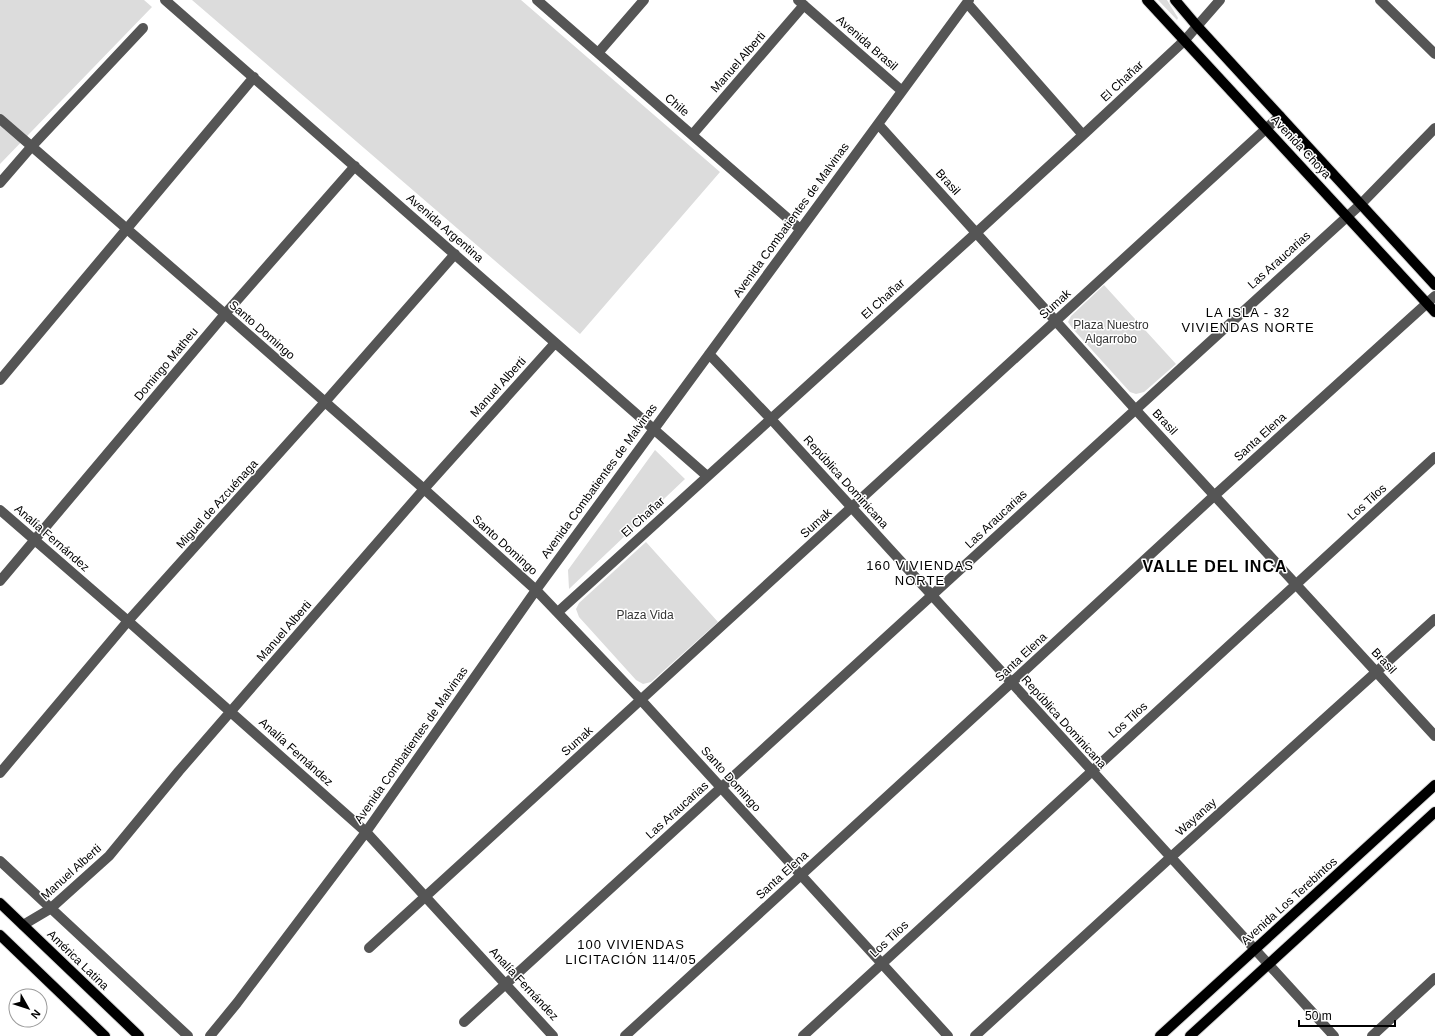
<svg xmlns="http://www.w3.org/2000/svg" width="1435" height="1036" font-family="Arial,sans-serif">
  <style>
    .green { fill: #dcdcdc }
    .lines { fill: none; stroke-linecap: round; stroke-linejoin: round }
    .major-casing { stroke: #dbdbdb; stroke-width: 12 }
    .minor { stroke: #555; stroke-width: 10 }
    .major { stroke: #000; stroke-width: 10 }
    .labels { text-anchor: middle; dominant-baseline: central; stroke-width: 3; stroke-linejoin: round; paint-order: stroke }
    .street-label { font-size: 12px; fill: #000; stroke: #fff }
    .park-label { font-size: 12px; fill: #333; stroke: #fff }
    .neighbourhood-label { font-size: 13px; letter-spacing: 1px; fill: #000; stroke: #fff }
    .district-label { font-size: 16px; font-weight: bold; letter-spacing: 1px; fill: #000; stroke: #fff }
  </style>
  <rect width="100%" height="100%" fill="#fff"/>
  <path class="green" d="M0 0H144L152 7 0 164Z
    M192 0H521L720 172 580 334Z
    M1158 0H1167L1178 18 1177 20Z
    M1104 285 1176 364 1144 392 1136 394 1130 392 1073 329 1068 322 1071 316Z
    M655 450 685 479 569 589 568 570Z
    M646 542 718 622 651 682 643 684 636 680 579 617 576 609 579 603Z"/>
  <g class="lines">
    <g class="major-casing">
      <path id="major" d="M1147 0 1435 312
        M1175 0 1197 26 1435 285
        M0 903 139 1036
        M0 935 105 1036
        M1160 1036 1435 785
        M1190 1036 1435 812"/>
    </g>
    <path class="minor" d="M165 0 707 476
      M537 0 800 229
      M798 0 902 91
      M1380 0 1435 54
      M967 3 1083 135
      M598 53 644 0
      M0 119 225 314 424 489 536 590 641 700 948 1036
      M878 124 1135 409 1435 736
      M692 135 804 5
      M0 183 32 146 143 28
      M709 354 771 419 1334 1036
      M0 380 254 77
      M0 510 128 621 366 832 553 1036
      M0 581 225 314 355 166
      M558 612 976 233 1083 135 1185 40 1220 0
      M0 773 128 621 325 402 455 254
      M0 861 188 1036
      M23 925 50 909 109 856 179 771 424 489 555 343
      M369 948 1280 116
      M464 1022 1361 204 1435 128
      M210 1036 237 1003 366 832 536 590 969 0
      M625 1036 1011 683 1215 495 1435 296
      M803 1036 1435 457
      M975 1036 1171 857 1435 619
      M1372 1036 1435 978"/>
    <use href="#major" class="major"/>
  </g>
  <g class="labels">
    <g class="street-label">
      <text transform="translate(867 43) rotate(41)">Avenida Brasil</text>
      <text transform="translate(738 62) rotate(-49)">Manuel Alberti</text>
      <text transform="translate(1122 81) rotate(-43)">El Chañar</text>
      <text transform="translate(677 105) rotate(41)">Chile</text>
      <text transform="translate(1301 147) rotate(47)">Avenida Choya</text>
      <text transform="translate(948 182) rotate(48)">Brasil</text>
      <text transform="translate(791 220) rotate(-54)">Avenida Combatientes de Malvinas</text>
      <text transform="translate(445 228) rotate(41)">Avenida Argentina</text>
      <text transform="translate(1279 260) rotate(-42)">Las Araucarias</text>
      <text transform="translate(883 299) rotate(-42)">El Chañar</text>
      <text transform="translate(1055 304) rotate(-42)">Sumak</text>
      <text transform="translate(262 330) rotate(41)">Santo Domingo</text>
      <text transform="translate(166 364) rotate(-50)">Domingo Matheu</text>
      <text transform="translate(498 387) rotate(-48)">Manuel Alberti</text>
      <text transform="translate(1165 422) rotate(47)">Brasil</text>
      <text transform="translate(1260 437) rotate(-42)">Santa Elena</text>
      <text transform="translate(599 481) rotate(-54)">Avenida Combatientes de Malvinas</text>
      <text transform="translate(846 482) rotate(48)">República Dominicana</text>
      <text transform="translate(1367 502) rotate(-42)">Los Tilos</text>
      <text transform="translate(217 504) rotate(-48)">Miguel de Azcuénaga</text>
      <text transform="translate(643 517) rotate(-42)">El Chañar</text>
      <text transform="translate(996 519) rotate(-43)">Las Araucarias</text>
      <text transform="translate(816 523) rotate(-42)">Sumak</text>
      <text transform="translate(52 538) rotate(41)">Analía Fernández</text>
      <text transform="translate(505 545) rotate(42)">Santo Domingo</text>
      <text transform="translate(284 631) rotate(-49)">Manuel Alberti</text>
      <text transform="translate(1021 657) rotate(-43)">Santa Elena</text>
      <text transform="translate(1384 661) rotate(47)">Brasil</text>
      <text transform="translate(1128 720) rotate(-42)">Los Tilos</text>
      <text transform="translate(1064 722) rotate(48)">República Dominicana</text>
      <text transform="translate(577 741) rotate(-42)">Sumak</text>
      <text transform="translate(411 745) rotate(-55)">Avenida Combatientes de Malvinas</text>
      <text transform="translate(296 752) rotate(42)">Analía Fernández</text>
      <text transform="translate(731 779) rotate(48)">Santo Domingo</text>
      <text transform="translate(677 810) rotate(-42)">Las Araucarias</text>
      <text transform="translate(1196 817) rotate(-42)">Wayanay</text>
      <text transform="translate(71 872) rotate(-42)">Manuel Alberti</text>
      <text transform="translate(782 875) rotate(-42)">Santa Elena</text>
      <text transform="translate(1289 901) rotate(-42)">Avenida Los Terebintos</text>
      <text transform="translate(889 939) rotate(-43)">Los Tilos</text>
      <text transform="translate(78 960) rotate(44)">América Latina</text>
      <text transform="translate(524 984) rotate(47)">Analía Fernández</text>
    </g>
    <g class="park-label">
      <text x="1111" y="325">Plaza Nuestro<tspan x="1111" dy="14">Algarrobo</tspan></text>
      <text x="645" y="615">Plaza Vida</text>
    </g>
    <g class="neighbourhood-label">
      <text x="1248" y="312">LA ISLA - 32<tspan x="1248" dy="15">VIVIENDAS NORTE</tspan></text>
      <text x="920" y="565">160 VIVIENDAS<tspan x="920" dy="15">NORTE</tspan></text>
      <text x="631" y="944">100 VIVIENDAS<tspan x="631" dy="15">LICITACIÓN 114/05</tspan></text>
    </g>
    <g class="district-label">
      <text x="1215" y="566">VALLE DEL INCA</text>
    </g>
  </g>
  <g transform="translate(28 1008) rotate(129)"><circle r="19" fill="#ffffff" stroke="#999999"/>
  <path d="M0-3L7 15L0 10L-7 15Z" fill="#000000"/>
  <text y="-6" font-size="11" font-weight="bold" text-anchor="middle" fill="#000000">N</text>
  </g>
  <path d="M1299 1020v6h96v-6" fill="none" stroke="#000000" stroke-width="2"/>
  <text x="1305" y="1020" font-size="12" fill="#000000" stroke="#ffffff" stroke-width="3" paint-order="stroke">50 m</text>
</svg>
